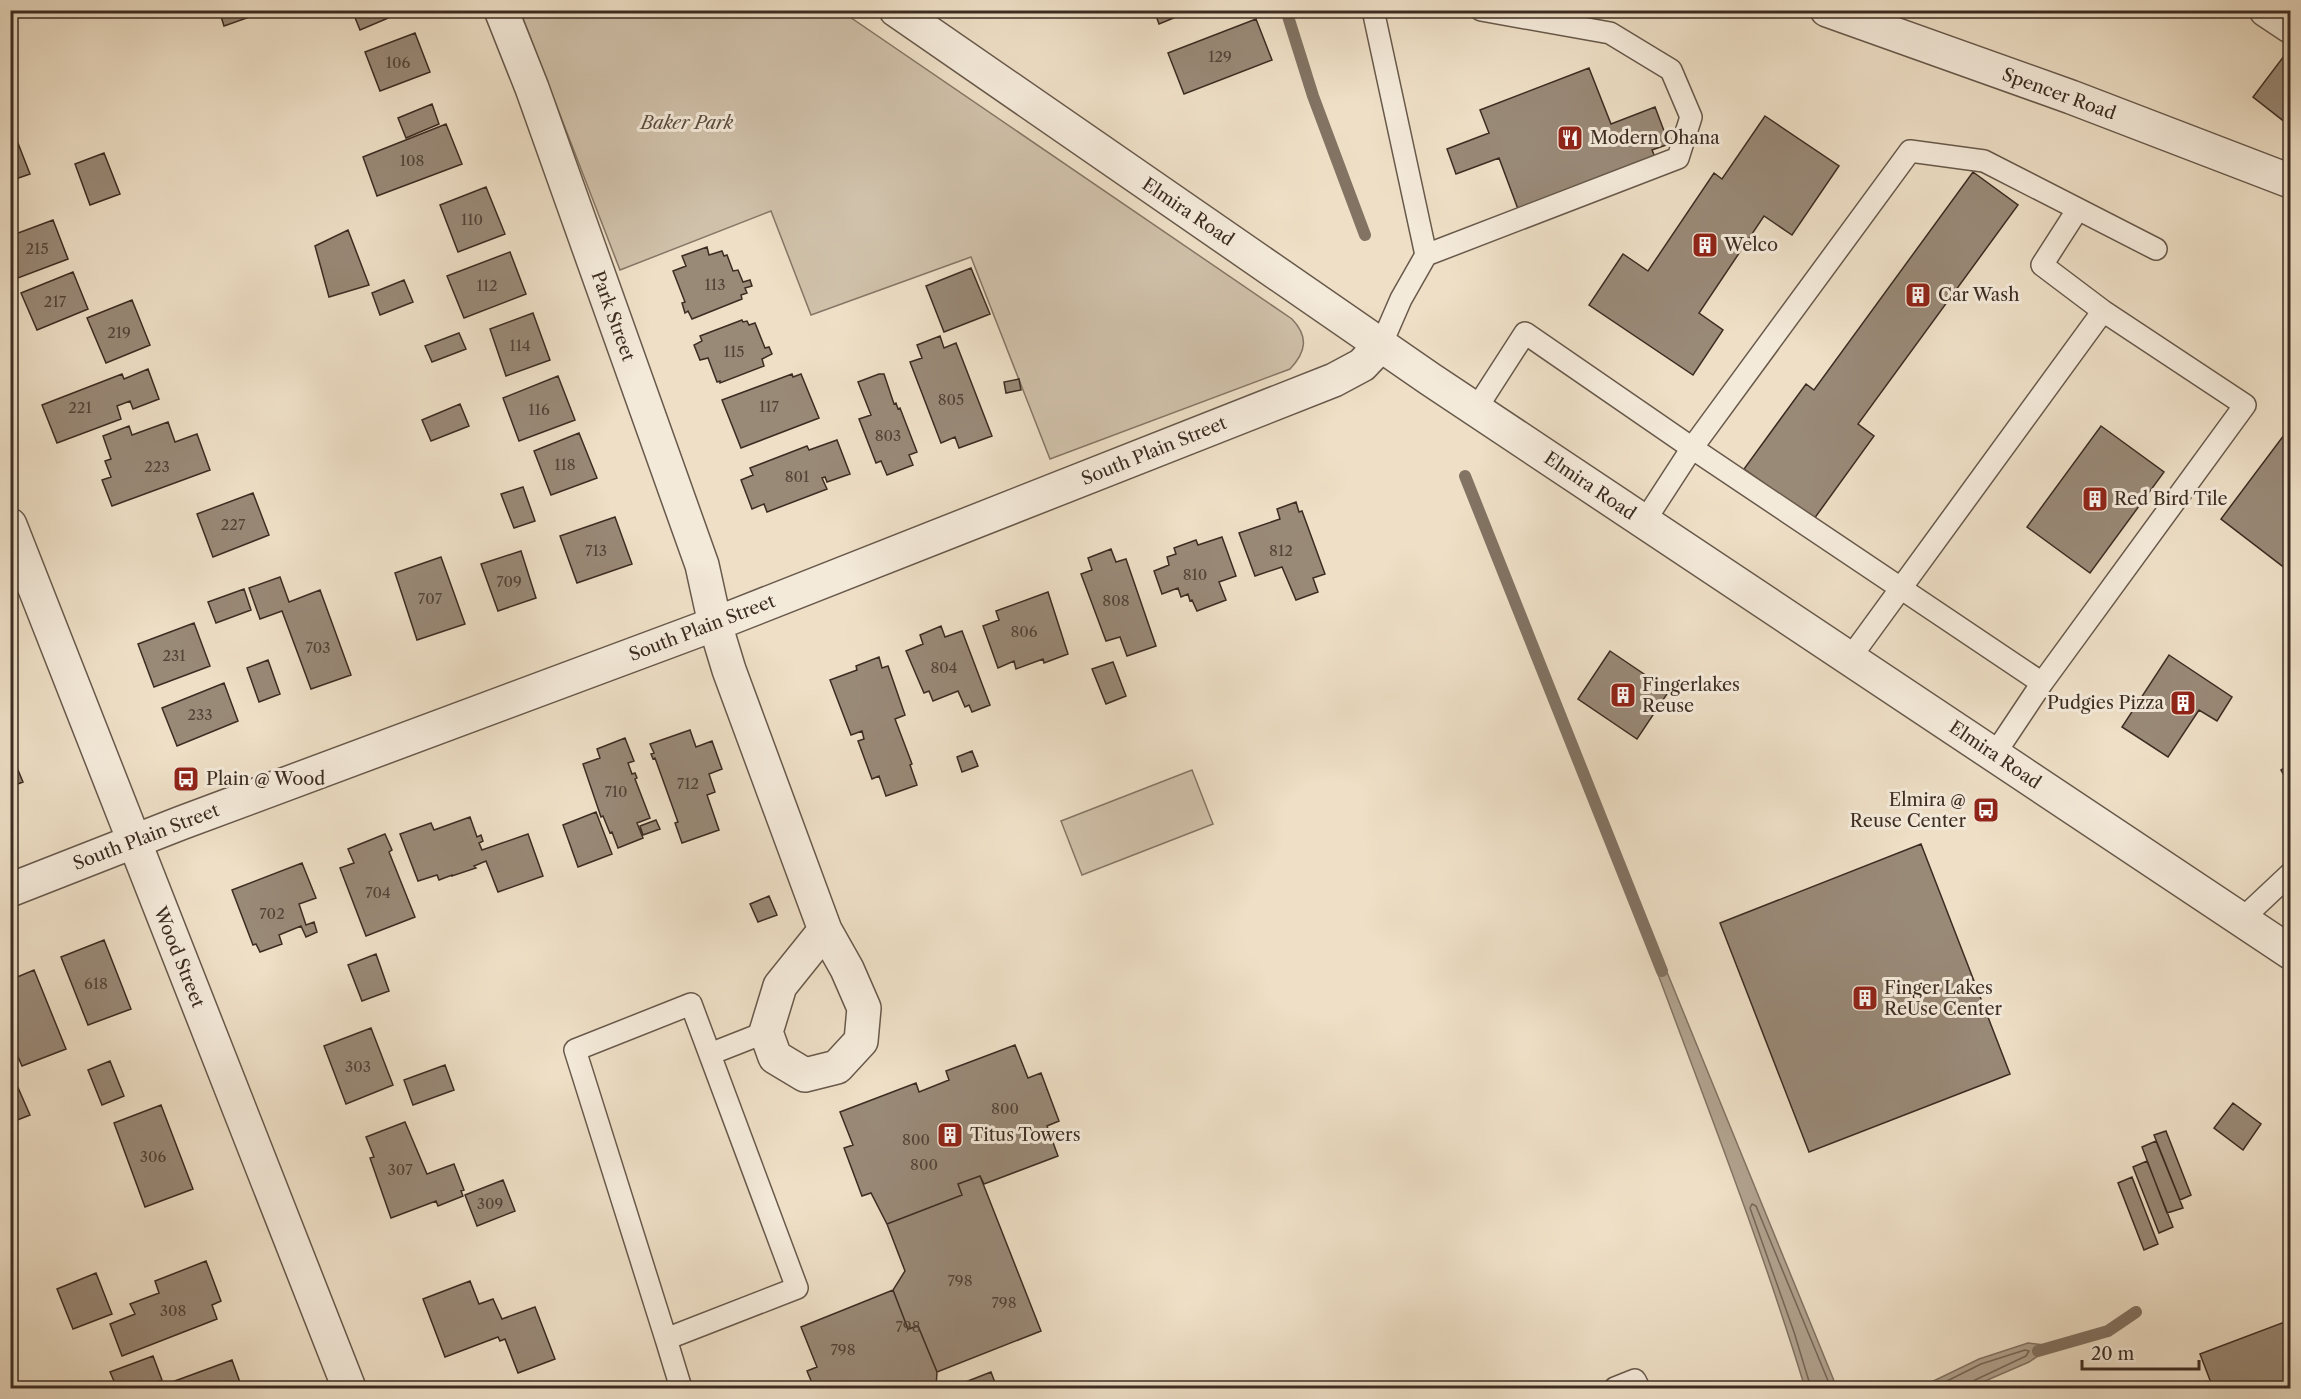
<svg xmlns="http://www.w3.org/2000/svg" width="2301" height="1399" font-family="'Libre Caslon Text',serif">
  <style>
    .green { fill: #d0c1aa; stroke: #867666; stroke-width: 1.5 }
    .water { fill: #b1a28e; stroke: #827363; stroke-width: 1.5 }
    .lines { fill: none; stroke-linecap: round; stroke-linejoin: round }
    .shore { stroke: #766758; stroke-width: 1.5 }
    .stream { stroke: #827363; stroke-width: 12 }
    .building { fill: #998977; stroke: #3c2c22; stroke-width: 1.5 }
    .service-casing { stroke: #68594b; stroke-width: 24 }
    .minor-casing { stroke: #68594b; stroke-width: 36 }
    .tertiary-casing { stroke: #68594b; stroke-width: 36 }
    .service { stroke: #f4eada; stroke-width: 21 }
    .minor { stroke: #f4eada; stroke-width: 33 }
    .tertiary { stroke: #f4eada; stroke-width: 33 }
    .labels { text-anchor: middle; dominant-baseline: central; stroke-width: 6; stroke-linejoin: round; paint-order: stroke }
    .number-label { font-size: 15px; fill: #534337 }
    .street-label { font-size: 18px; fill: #3c2c22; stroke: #f4eada }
    .park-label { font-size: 18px; font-style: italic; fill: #5a4a3d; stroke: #f4eada }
    .poi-label { font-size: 18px; fill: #3c2c22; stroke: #f4eada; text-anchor: start }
  </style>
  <rect width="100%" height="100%" fill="#eedfc6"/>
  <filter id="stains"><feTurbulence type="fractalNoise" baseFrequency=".00333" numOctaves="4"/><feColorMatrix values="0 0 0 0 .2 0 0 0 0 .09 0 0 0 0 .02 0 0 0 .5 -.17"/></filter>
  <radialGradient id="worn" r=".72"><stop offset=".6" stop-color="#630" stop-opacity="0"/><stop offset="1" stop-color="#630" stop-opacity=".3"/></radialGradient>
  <path class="green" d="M520 11H841L1292 319C1309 337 1306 352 1290 369L1050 459 971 257 811 315 771 211 620 270Z
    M1192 770 1213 824 1082 875 1061 821Z"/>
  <path class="water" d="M1660 955 1837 1388H1805C1761 1243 1705 1101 1652 958Z
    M2028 1343 2053 1346 2029 1362 1969 1388H1919L1979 1359Z"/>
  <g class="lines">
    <path class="shore" d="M1811 1388 1794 1332 1750 1208 1752 1204 1756 1206 1831 1388
      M1933 1388 1981 1364 2025 1350 2029 1351 2026 1356 1973 1381 1969 1388"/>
    <path class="stream" d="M1286 10 1313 96 1365 235
      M1465 476 1662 971
      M2038 1351 2108 1331 2136 1312"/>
  </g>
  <path class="building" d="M219 10H263L264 12 224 26Z
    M352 10H407L360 30Z
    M1154 10H1193L1159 24Z
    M1256 19 1272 60 1184 94 1168 53Z
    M415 33 430 72 380 91 365 52Z
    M2290 48V126L2253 97Z
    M1589 68 1611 124 1655 107 1669 144 1652 150 1655 157 1518 209 1499 158 1456 174 1447 149 1489 133 1480 110Z
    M432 104 439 124 406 138 398 118Z
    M1765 116 1839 166 1792 235 1764 216 1699 313 1723 330 1693 375 1589 305 1623 254 1648 271 1714 173 1722 179Z
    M446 124 462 164 377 196 363 157Z
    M14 133 30 174 10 181V134Z
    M104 153 120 194 90 205 75 164Z
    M1973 172 2018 205 1858 424 1874 436 1814 519 1744 469 1806 384 1814 390Z
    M486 187 505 234 458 252 440 205Z
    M53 220 68 259 10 281V236Z
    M348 230 369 285 329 297 315 246Z
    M707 247 709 255 722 251 724 256 727 255 733 271 738 270 743 282 750 280 752 286 745 288 747 293 741 295 742 299 692 319 688 311 685 313 682 303 685 302 673 271 686 266 682 256Z
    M510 252 526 294 464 318 447 276Z
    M971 268 990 314 944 332 926 286Z
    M73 272 88 309 37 330 21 293Z
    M404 280 413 302 380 315 372 293Z
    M132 300 150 345 106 363 87 318Z
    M533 313 550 360 506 376 490 329Z
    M742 320 743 322 747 321 749 325 755 323 765 348 769 347 772 354 762 359 764 366 720 383V381L717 382 708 358 700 360 694 345 702 341 700 336Z
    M459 333 466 349 432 362 425 346Z
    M940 336 944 348 956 343 992 436 959 448 955 437 941 443 910 362 922 358 917 345Z
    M148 369 159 399 133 409 130 401 117 406 121 419 57 443 42 405 122 374 124 379Z
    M792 374 793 377 801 374 819 418 741 448 722 400Z
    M879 374H884L894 404 896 403 898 409 900 408 917 452 909 455 913 465 887 475 881 461 876 463 859 419 871 415 858 382Z
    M558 376 575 420 519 441 503 398Z
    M1019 379 1021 390 1006 393 1004 382Z
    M460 404 469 426 431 441 422 420Z
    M168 422 175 442 197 434 210 470 112 506 102 480 111 477 105 461 111 459 103 436 129 426 132 435Z
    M2101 426 2164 472 2090 573 2027 527Z
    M2290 427V572L2221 519Z
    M579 433 597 478 551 495 534 451Z
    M837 440 850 474 827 482 825 477 822 478 827 489 767 512 764 504 752 509 741 480 753 475 750 468 807 446 809 450Z
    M523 487 535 521 514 528 501 494Z
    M253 493 269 535 213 557 197 514Z
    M1296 502 1299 512 1302 511 1325 574 1313 578 1318 592 1296 600 1282 567 1255 576 1239 533 1280 519 1277 509Z
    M615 517 632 564 577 583 560 536Z
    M1222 537 1236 576 1219 582 1226 600 1197 611 1192 600 1190 601 1188 594 1181 597 1178 588 1162 594 1154 571 1169 565 1167 557 1176 554 1174 548 1196 540 1198 545Z
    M1111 549 1116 562 1126 559 1156 646 1127 656 1120 637 1106 641 1081 574 1092 570 1088 558Z
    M521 551 536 598 498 611 481 564Z
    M441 557 465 624 417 640 395 573Z
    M280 577 289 602 320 590 351 675 311 689 282 611 260 619 249 588Z
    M244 589 251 610 216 623 208 602Z
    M1048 592 1068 654 1044 663 1043 659 1016 669 1014 661 998 668 983 626 999 620 996 611Z
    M194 623 210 666 154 687 138 644Z
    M941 626 945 637 962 631 990 705 972 712 969 705 965 707 958 691 933 701 929 691 924 693 906 651 923 644 920 635Z
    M1610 651 1669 691 1637 739 1578 699Z
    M2169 655 2232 697 2217 721 2199 710 2168 757 2122 727Z
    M879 657 882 668 888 666 905 715 895 719 912 764 910 765 917 785 886 796 879 776 872 779 858 741 864 739 862 731 851 735 830 680 857 670 856 666Z
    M268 660 280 694 259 702 247 668Z
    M1113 662 1126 696 1106 704 1092 669Z
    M224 683 238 721 177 746 162 708Z
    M690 730 696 747 712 741 722 769 709 774 715 792 707 795 719 830 682 843 675 823 678 822 655 758 653 759 651 754 654 753 650 744Z
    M625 738 634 761 628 763 632 774 635 773 637 778 635 779 650 818 637 823 643 838 618 848 612 832 610 833 603 816 601 817 583 764 600 758 597 749Z
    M10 751 23 782 10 787Z
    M972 751 978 766 962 772 957 757Z
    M2290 764V786L2281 770Z
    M596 812 612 854 578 867 563 825Z
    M470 817 477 837 481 835 483 841 479 843 482 850 528 834 543 876 498 892 486 861 474 866 476 868 452 876V875L439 880 437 875 418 881 400 834 431 823 434 830Z
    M656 820 660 829 643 835 640 826Z
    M385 834 392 850 389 852 415 917 366 936 340 868 354 863 348 849Z
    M1921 844 2010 1074 1809 1152 1720 923Z
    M302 863 316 898 299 904 306 925 314 922 317 932 306 937 301 926 279 935 282 944 260 952 256 944 253 945 232 890Z
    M769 896 777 915 758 922 750 904Z
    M104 940 131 1009 88 1025 61 957Z
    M376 954 389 991 362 1001 348 965Z
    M34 970 66 1049 22 1066 10 1038V980Z
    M371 1028 393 1085 346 1104 324 1046Z
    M1015 1045 1028 1078 1041 1073 1059 1121 1047 1126 1058 1156 984 1184 980 1176 958 1184 962 1195 887 1224 871 1193 862 1196 844 1148 853 1145 840 1112 916 1083 919 1092 949 1080 946 1071Z
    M110 1061 124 1096 102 1105 88 1070Z
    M445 1065 454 1090 413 1105 404 1080Z
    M16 1083 30 1115 10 1123V1085Z
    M2233 1103 2261 1124 2243 1150 2214 1128Z
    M161 1105 193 1189 145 1207 114 1123Z
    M405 1122 427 1174 454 1164 464 1190 461 1191 463 1196 438 1206 436 1201 391 1218 370 1158 374 1157 366 1137Z
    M2166 1131 2191 1195 2180 1200 2154 1135Z
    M2156 1141 2183 1208 2167 1213 2142 1147Z
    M2147 1161 2173 1227 2159 1233 2133 1167Z
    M980 1176 1041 1331 937 1372 918 1326 908 1329 893 1290 905 1271 887 1224 962 1195 958 1184Z
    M2132 1177 2158 1244 2144 1250 2118 1183Z
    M503 1180 515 1211 477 1226 465 1195Z
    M206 1261 221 1301 212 1305 217 1319 122 1356 110 1324 135 1314 130 1304 159 1293 155 1281Z
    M96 1273 112 1314 73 1329 57 1289Z
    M470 1281 479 1304 493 1299 502 1319 535 1307 555 1359 518 1373 505 1339 500 1341 498 1337 445 1357 423 1299Z
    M893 1290 908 1329 918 1326 937 1372 936 1388H814L807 1371 817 1367 801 1327Z
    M2290 1320V1388H2213L2200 1354Z
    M153 1356 162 1380 139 1388H117L110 1372Z
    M232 1360 242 1388H166L164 1385Z
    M991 1372 997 1388H950Z"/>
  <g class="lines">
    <g class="service-casing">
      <path id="service" d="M1373 10 1426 255
        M2078 209 2042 265 2103 311
        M1381 345 1401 299 1426 255 1678 158 1691 117 1671 70 1610 33 1481 10
        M1476 409 1525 333 1692 448 2042 683 1994 755
        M1644 522 1692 448 1910 151 1984 161 2156 249
        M1850 658 2103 311 2245 405 2042 683
        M2241 920 2290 874
        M710 1054 766 1032
        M666 1339 575 1050 691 1004 797 1288 666 1339 681 1388
        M1615 1388 1635 1380 1639 1388"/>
    </g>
    <g class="minor-casing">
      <path id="minor" d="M501 10 532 88 702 565 715 624 729 670 825 930
        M2266 10 2290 26
        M10 525 349 1388
        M825 930 847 969 864 1008 861 1041 837 1067 805 1075 775 1057 766 1032 780 986Z"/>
    </g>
    <g class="tertiary-casing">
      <path id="tertiary" d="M896 10 1430 379 2290 952
        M1827 10 2071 97 2290 181
        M10 890 181 823 715 624 1334 380 1362 365 1381 345"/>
    </g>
    <use href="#service" class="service"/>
    <use href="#minor" class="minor"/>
    <use href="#tertiary" class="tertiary"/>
  </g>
  <defs>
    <g id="restaurant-square" transform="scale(1.35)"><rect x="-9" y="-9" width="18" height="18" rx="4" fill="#8f2418" stroke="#f4eada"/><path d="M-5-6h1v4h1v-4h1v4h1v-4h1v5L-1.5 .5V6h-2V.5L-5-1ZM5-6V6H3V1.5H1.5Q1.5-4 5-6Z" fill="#fff"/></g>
    <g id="building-square" transform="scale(1.35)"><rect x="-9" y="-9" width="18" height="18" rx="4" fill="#8f2418" stroke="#f4eada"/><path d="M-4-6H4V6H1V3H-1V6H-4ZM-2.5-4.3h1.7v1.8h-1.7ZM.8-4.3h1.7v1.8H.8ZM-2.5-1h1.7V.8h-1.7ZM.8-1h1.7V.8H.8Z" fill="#fff"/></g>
    <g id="bus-square" transform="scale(1.35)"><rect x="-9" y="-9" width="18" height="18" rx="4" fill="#8f2418" stroke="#f4eada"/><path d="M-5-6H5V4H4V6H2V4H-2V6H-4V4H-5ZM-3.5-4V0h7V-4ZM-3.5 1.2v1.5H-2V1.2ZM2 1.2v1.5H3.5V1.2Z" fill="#fff"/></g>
  </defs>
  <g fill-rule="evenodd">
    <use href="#restaurant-square" x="1570" y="138"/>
    <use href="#building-square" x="1705" y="245"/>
    <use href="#building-square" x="1918" y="295"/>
    <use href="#building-square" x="2095" y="499"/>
    <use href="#building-square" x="1623" y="695"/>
    <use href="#building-square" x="2183" y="703"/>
    <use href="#bus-square" x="186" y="779"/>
    <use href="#bus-square" x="1986" y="810"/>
    <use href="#building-square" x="1865" y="998"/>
    <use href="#building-square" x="950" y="1135"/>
  </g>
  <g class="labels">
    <g class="number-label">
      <text x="1220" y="56">129</text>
      <text x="398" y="62">106</text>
      <text x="412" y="160">108</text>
      <text x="472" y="219">110</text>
      <text x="37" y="248">215</text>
      <text x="715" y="284">113</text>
      <text x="487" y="285">112</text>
      <text x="55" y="301">217</text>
      <text x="119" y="332">219</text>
      <text x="520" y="345">114</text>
      <text x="734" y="351">115</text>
      <text x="951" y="399">805</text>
      <text x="769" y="406">117</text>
      <text x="80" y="407">221</text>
      <text x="539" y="409">116</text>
      <text x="888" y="435">803</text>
      <text x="565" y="464">118</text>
      <text x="157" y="466">223</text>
      <text x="797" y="476">801</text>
      <text x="233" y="524">227</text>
      <text x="596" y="550">713</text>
      <text x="1281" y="550">812</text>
      <text x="1195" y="574">810</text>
      <text x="509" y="581">709</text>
      <text x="430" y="598">707</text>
      <text x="1116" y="600">808</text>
      <text x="1024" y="631">806</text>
      <text x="318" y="647">703</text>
      <text x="174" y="655">231</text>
      <text x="944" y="667">804</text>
      <text x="200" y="714">233</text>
      <text x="688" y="783">712</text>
      <text x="616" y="791">710</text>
      <text x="378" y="892">704</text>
      <text x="272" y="913">702</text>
      <text x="96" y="983">618</text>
      <text x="358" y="1066">303</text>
      <text x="1005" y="1108">800</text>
      <text x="916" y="1139">800</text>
      <text x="153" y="1156">306</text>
      <text x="924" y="1164">800</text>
      <text x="400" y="1169">307</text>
      <text x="490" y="1203">309</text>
      <text x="960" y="1280">798</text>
      <text x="1004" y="1302">798</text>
      <text x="173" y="1310">308</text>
      <text x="908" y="1326">798</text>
      <text x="843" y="1349">798</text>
    </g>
    <g class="street-label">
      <text transform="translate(2059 94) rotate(20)">Spencer Road</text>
      <text transform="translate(1188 212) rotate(34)">Elmira Road</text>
      <text transform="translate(613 316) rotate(70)">Park Street</text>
      <text transform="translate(1154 451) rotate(-22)">South Plain Street</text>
      <text transform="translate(1590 486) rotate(34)">Elmira Road</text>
      <text transform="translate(702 628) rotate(-21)">South Plain Street</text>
      <text transform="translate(1995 755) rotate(34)">Elmira Road</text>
      <text transform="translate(146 837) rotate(-21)">South Plain Street</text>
      <text transform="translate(179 957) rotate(68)">Wood Street</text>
    </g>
    <g class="park-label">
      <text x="687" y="123">Baker Park</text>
    </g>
    <g class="poi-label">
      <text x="1590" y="138">Modern Ohana</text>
      <text x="1724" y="245">Welco</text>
      <text x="1938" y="295">Car Wash</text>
      <text x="2114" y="499">Red Bird Tile</text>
      <text x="1642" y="685">Fingerlakes<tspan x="1642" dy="21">Reuse</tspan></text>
      <text x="2164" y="703" text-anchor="end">Pudgies Pizza</text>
      <text x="206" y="779">Plain @ Wood</text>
      <text x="1966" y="800" text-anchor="end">Elmira @<tspan x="1966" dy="21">Reuse Center</tspan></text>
      <text x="1884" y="988">Finger Lakes<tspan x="1884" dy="21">ReUse Center</tspan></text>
      <text x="970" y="1135">Titus Towers</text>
    </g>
  </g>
  <rect width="2301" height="1399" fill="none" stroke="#eedfc6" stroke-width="36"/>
  <rect x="12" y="12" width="2277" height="1375" fill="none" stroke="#3c2c22" stroke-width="3"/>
  <rect x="18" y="18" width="2265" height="1363" fill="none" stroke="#3c2c22" stroke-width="1.5"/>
  <path d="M2082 1360v9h117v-9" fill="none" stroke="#3c2c22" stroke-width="3"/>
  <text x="2091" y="1360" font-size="18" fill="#3c2c22" stroke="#f4eada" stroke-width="4.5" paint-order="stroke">20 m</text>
  <rect width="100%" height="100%" filter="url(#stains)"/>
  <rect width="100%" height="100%" fill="url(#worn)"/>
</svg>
